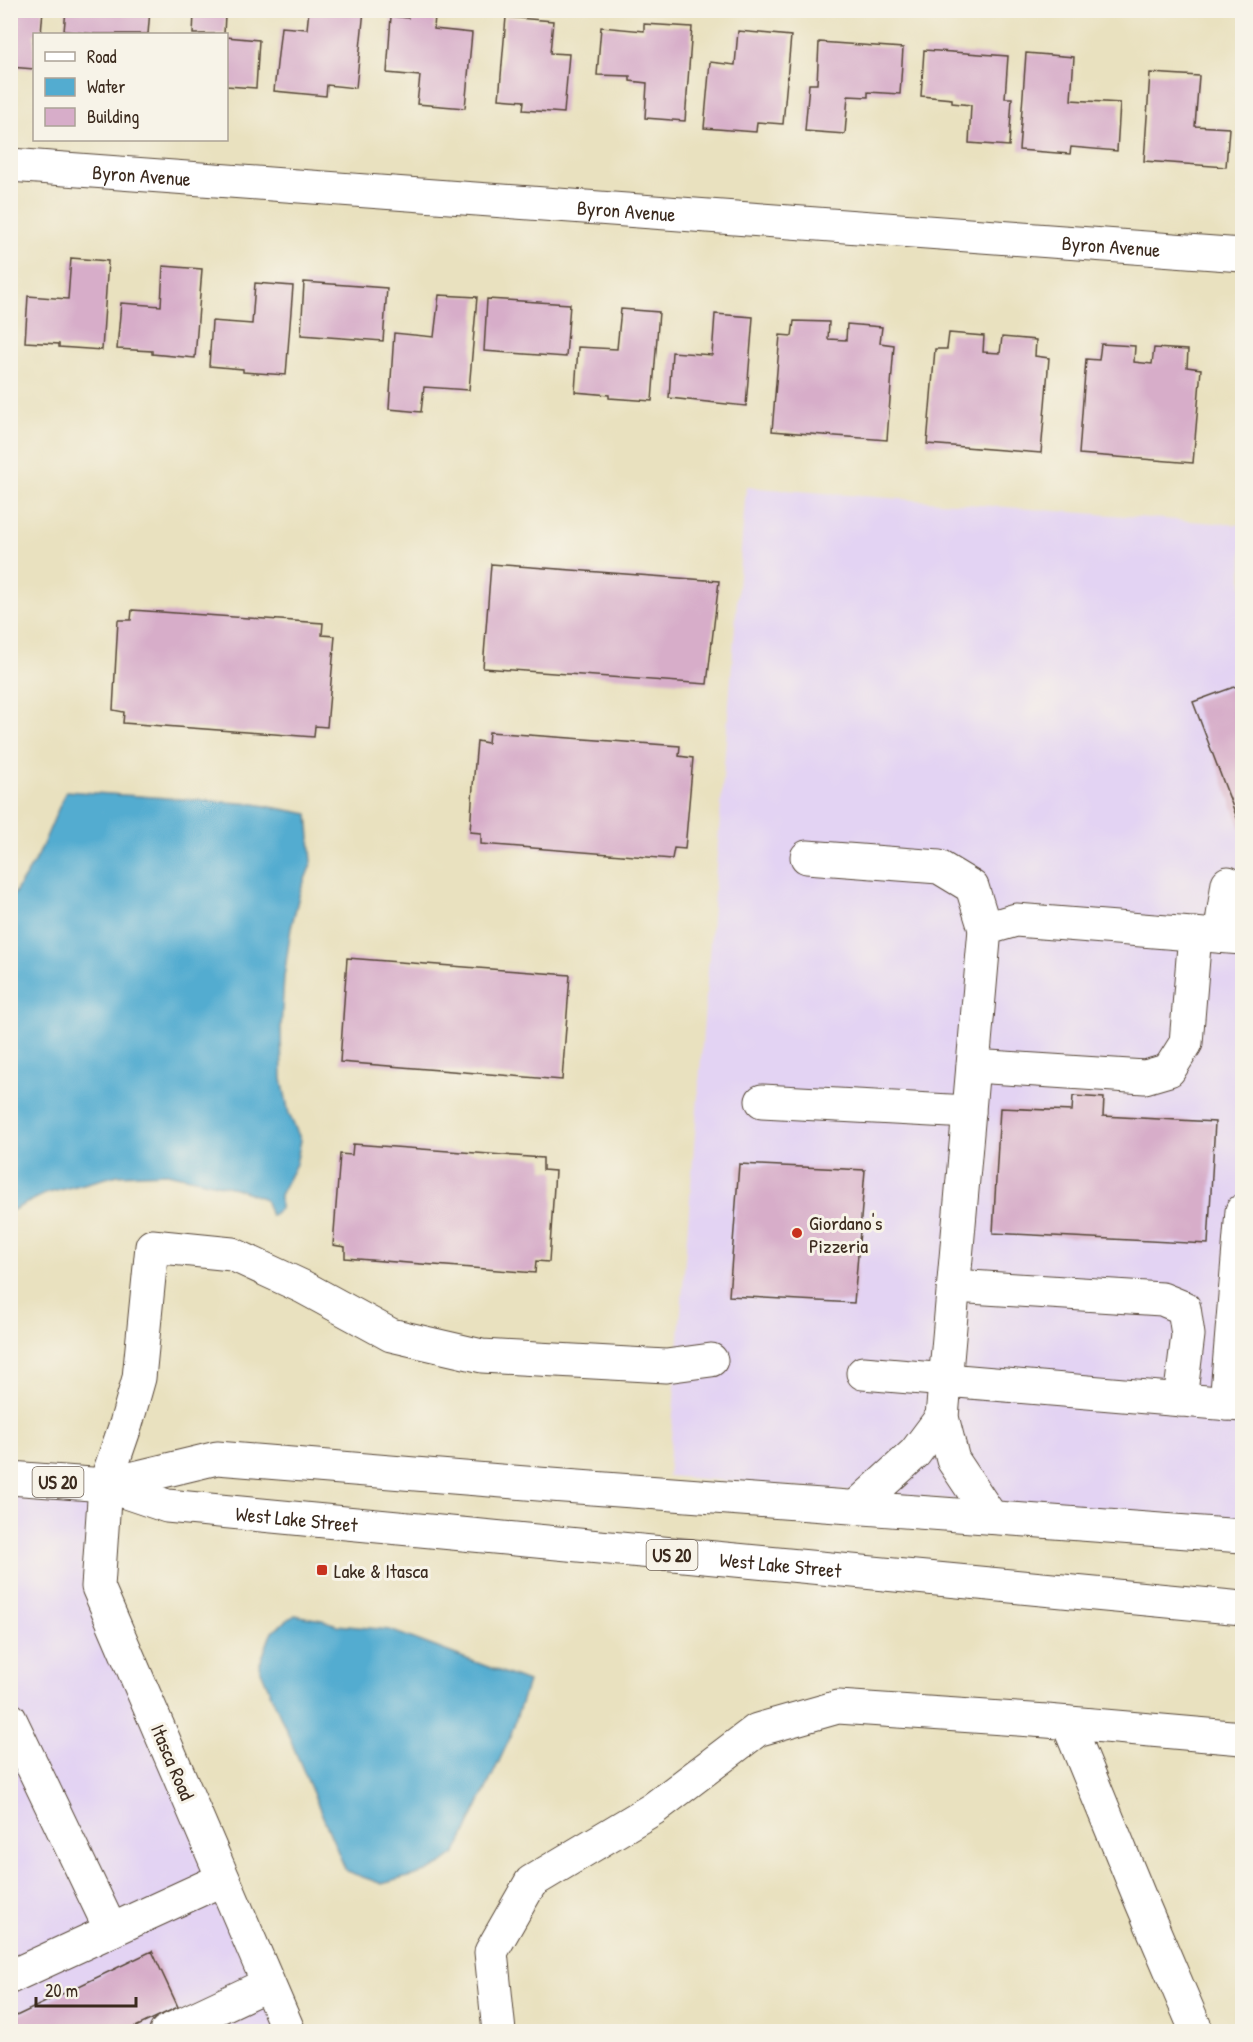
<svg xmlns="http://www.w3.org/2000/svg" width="1253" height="2042" font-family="'Patrick Hand',sans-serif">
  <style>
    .built { fill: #e3d3f3 }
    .water { fill: #53acd0; stroke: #476b77; stroke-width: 1.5 }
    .building { fill: #d7adc9 }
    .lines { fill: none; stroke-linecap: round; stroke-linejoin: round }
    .minor-casing { stroke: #554536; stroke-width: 35 }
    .major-casing { stroke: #554536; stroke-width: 35 }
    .minor { stroke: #fff; stroke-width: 33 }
    .major { stroke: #fff; stroke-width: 33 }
    .poi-dot { fill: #c8321e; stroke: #f7f3e8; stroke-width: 2 }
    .labels { text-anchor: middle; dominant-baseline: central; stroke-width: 6; stroke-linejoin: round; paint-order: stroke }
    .shield { fill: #f7f3e8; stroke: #73665b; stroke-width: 1.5 }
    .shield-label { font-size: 18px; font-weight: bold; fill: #3b2a1e }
    .street-label { font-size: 20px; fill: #3b2a1e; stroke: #f7f3e8 }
    .poi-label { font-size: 20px; fill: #3b2a1e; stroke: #f7f3e8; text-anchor: start }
  </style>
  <rect width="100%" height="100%" fill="#f7f3e8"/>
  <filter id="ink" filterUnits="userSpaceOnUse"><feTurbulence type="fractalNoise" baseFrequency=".0167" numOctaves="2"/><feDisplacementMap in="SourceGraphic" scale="12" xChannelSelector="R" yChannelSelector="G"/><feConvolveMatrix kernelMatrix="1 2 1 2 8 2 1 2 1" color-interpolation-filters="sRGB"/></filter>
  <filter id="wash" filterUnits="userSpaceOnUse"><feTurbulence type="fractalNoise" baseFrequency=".008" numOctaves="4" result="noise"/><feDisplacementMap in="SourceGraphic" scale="24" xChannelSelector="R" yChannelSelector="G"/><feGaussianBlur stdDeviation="1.35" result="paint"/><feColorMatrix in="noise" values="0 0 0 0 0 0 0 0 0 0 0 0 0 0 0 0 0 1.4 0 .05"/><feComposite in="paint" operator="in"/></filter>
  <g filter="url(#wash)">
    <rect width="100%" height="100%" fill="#e9e1bf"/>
    <path class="built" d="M746 487 1242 525V1524L668 1476Z
      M10 1485 99 1491 90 1589 281 2031H11Z"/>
    <path class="water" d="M66 791 255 804 308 814 312 862 300 892 291 928 284 977 281 1029 282 1079 289 1114 301 1140 296 1164 280 1195V1209L271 1216 265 1199 235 1188 167 1173 118 1175 45 1194 11 1211V899L38 856Z
      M295 1615 322 1620 337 1625 390 1630 528 1682 509 1740 456 1853 440 1865 426 1872 382 1884 346 1871 259 1666 272 1631Z"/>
    <g id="blocks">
      <path class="building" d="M10 10H43L41 34H34V69L10 67Z
        M66 10H150L148 34H95L64 31Z
        M309 10H364L356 88 327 85 326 96 274 91 281 27 307 29Z
        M194 13 225 15 224 34H193Z
        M408 13 435 15 434 29 472 33 465 108 417 104 420 76 387 73 391 16 408 18Z
        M506 17 553 21 550 53 569 54 564 113 523 110 524 101 499 99Z
        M644 24 692 27 685 121 645 118 647 83 630 81V76L597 75 601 27 644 31Z
        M738 31 791 36 783 124 757 122 756 132 704 128 710 62 735 65Z
        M226 37 259 40 256 88 226 86Z
        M819 42 903 48 900 94 868 92V97L848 96 845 134 805 131 809 84H817Z
        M924 50 1008 56 1005 98H1012L1009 146 969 143 971 105 952 103V99L921 96Z
        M1026 53 1074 57 1071 100 1120 103 1117 151 1071 147 1070 154 1019 150Z
        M1150 73 1199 76 1195 126 1229 128 1226 167 1144 161Z
        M71 258 108 261 102 350 59 347V344L25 342 28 296 68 299Z
        M10 262 17 263 12 323H10Z
        M163 266 202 269 195 358 152 354V351L117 349 121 303 161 306Z
        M304 282 387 288 383 341 301 335Z
        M255 283 293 286 286 375 243 372V369L209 366 212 321 252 324Z
        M439 295 477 297 469 390 424 387 421 412 389 409 394 333 434 337Z
        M487 299 570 304 566 357 484 351Z
        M621 309 659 312 652 401 609 398V395L575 392 578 347 617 349Z
        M715 314 753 317 746 406 669 398 672 352 712 355Z
        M794 321 829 322 828 339 846 340 847 324 882 327 880 343 894 345 887 440 772 431 780 335 792 336Z
        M949 333 984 336 983 352 1000 353 1002 337 1036 340 1035 356 1049 358 1041 453 927 444 935 349H947Z
        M1101 344 1135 346 1134 362 1152 364 1154 348 1188 350 1187 367 1201 369 1193 463 1079 454 1086 359 1099 360Z
        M491 564 719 581 707 684 483 668Z
        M132 610 323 623 322 635 335 636 327 727 315 726 314 737 123 723 124 712 113 710 118 620H131Z
        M1242 684V831L1193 702Z
        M489 732 680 746 679 756 693 758 685 849 674 848 672 859 481 844V833L470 832 473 786 477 741 488 743Z
        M347 958 570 975 562 1080 340 1062Z
        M1073 1096 1104 1098 1103 1116 1215 1122 1208 1244 993 1233 1000 1108 1072 1111Z
        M353 1144 543 1158V1170L555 1171 549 1262 536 1261 535 1273 345 1258V1247L333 1245 340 1154 352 1155Z
        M739 1164 865 1170 854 1303 729 1296Z
        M152 1951 178 2007 125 2032H10V2019Z"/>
    </g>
  </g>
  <g filter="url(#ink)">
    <use href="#blocks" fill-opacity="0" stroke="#554536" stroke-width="1.5"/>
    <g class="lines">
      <g class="minor-casing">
        <g id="minor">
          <path id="s1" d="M10 165 1242 255"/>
          <path d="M807 857 939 867 972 887 985 929"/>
          <path d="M1220 936 1228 883"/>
          <path d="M973 1066 1145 1077 1169 1070 1186 1043 1195 934"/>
          <path d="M762 1101 969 1112"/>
          <path d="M954 1286 1162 1299 1184 1308 1188 1335 1180 1400"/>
          <path d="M863 1373 1242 1405"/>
          <path d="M1226 1404 1242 1211"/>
          <path d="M856 1507 915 1453 942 1417"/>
          <path d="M991 1517 953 1460 942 1417 985 929 1016 920 1242 938"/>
          <path d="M10 1719 111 1930"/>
          <path d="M1068 1723 1142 1903 1197 2032"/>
          <path d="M10 1977 223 1879"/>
          <path d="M166 2032 268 1984"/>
          <path d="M289 2032 98 1587 105 1485 126 1424 139 1378 152 1246 232 1254 303 1287 391 1335 482 1356 666 1366 711 1360"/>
          <path d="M499 2032 491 1952 531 1882 653 1809 757 1730 838 1707 1047 1721 1242 1738"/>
        </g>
      </g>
      <g class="major-casing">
        <g id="major">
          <path id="s2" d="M10 1478 105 1485 167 1506 1242 1608"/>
          <path d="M105 1485 217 1458 551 1485 1242 1536"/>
        </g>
      </g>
      <use href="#minor" class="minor"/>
      <use href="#major" class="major"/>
    </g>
  </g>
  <g class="poi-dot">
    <circle cx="797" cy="1233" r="6"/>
    <rect x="316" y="1564" width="12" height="12" rx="3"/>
  </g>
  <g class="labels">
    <g class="shield">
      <rect x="32.5" y="1467" width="51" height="30" rx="4.5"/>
      <rect x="646.5" y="1540" width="51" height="30" rx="4.5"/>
    </g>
    <g class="shield-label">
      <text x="58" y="1482">US 20</text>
      <text x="672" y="1555">US 20</text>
    </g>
    <g class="street-label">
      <text stroke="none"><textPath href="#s1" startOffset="132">Byron Avenue</textPath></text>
      <text stroke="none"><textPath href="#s1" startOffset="618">Byron Avenue</textPath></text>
      <text stroke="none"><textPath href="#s1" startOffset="1104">Byron Avenue</textPath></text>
      <text stroke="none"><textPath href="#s2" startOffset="291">West Lake Street</textPath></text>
      <text stroke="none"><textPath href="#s2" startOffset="777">West Lake Street</textPath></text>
      <text transform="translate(173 1762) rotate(67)">Itasca Road</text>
    </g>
    <g class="poi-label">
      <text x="809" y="1222">Giordano's<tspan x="809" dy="23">Pizzeria</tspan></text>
      <text x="334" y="1570">Lake &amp; Itasca</text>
    </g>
  </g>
  <rect width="1253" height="2042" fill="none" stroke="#f7f3e8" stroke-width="36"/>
  <rect x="33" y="33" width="195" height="108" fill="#f7f3e8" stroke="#aca397" stroke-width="1.5"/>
  <rect x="45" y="52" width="30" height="9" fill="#ffffff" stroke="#aca397" stroke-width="1.5"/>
  <text x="87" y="63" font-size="18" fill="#3b2a1e">Road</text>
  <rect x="45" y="78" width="30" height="18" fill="#53acd0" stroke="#aca397" stroke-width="1.5"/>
  <text x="87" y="93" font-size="18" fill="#3b2a1e">Water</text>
  <rect x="45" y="108" width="30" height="18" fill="#d7adc9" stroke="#aca397" stroke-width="1.5"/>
  <text x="87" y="123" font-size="18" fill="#3b2a1e">Building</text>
  <path d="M36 1997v9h100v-9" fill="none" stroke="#3b2a1e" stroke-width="3"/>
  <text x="45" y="1997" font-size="18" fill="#3b2a1e" stroke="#f7f3e8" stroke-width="4.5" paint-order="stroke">20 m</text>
</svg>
